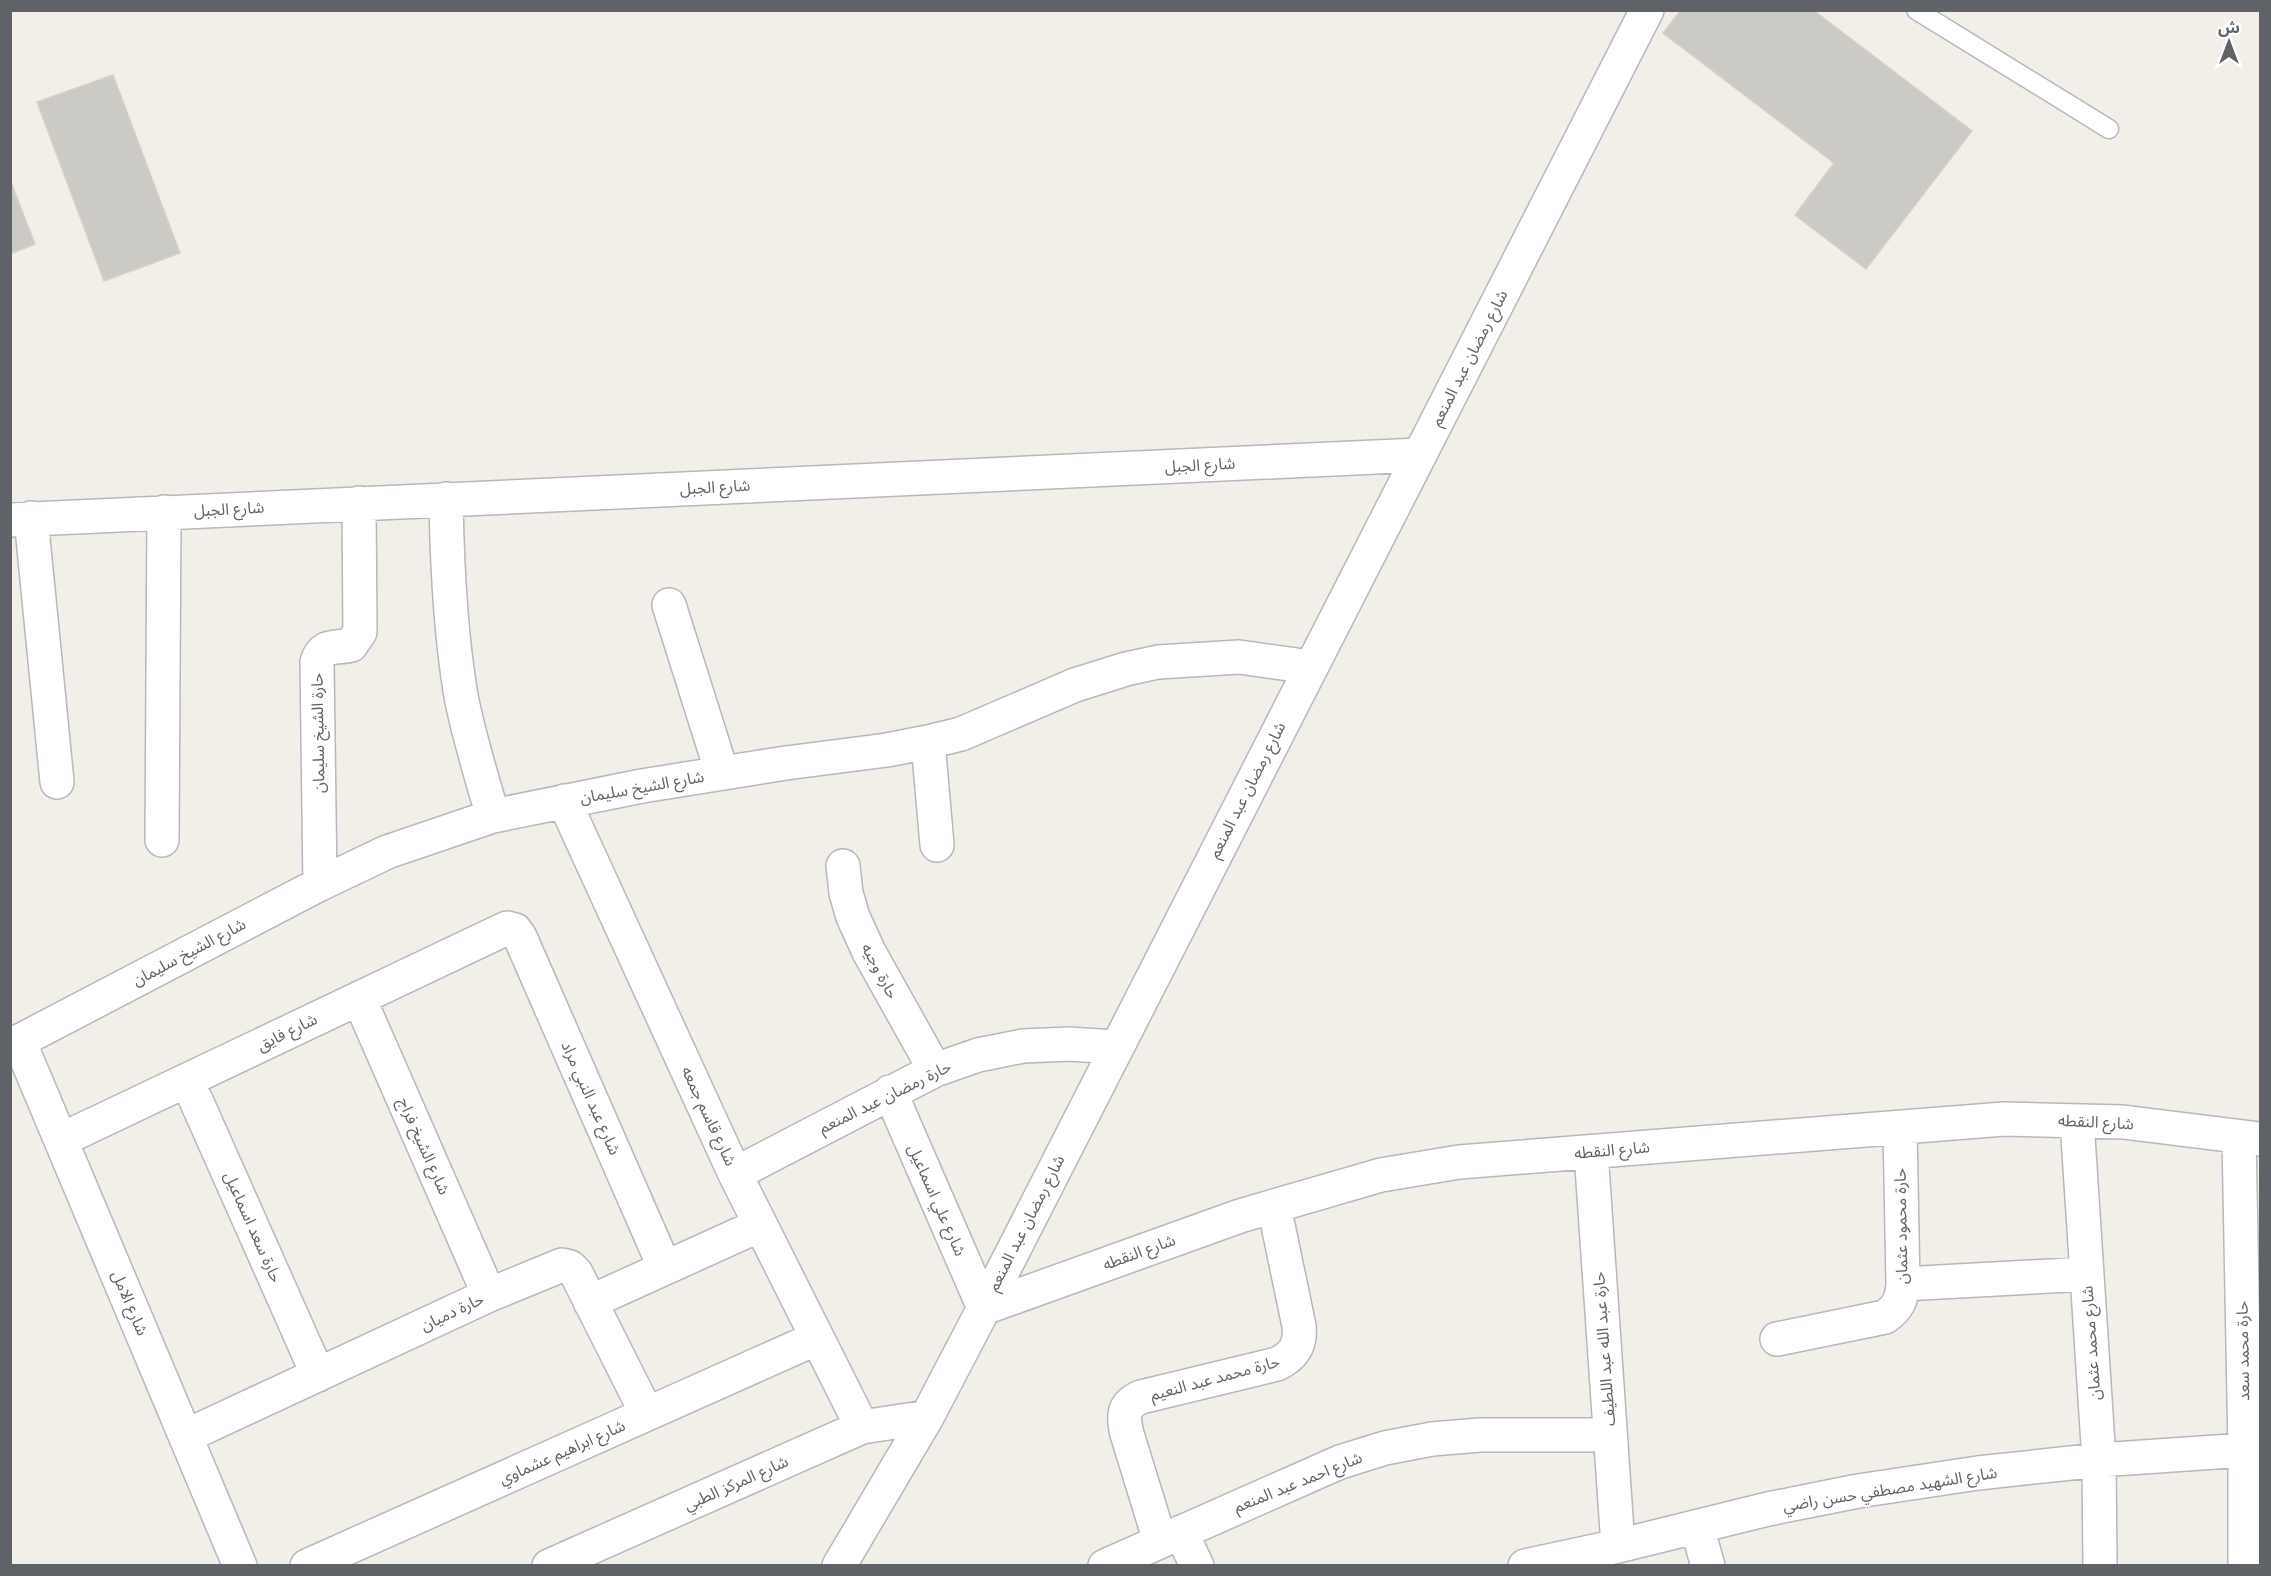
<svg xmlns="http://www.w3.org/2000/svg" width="2271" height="1576" font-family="Montserrat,'Noto Sans Arabic',sans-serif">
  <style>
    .building { fill: #cccac5; stroke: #d6d1c6; stroke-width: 1.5 }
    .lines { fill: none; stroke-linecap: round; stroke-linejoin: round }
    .lane-casing { stroke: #b5b8bc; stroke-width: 21 }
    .street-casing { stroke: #b5b8bc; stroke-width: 36 }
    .lane { stroke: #fff; stroke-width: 18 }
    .street { stroke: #fff; stroke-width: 33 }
    .labels { text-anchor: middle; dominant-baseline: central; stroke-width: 4.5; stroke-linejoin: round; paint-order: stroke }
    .street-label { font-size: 16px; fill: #5f6368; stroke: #fff }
  </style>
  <rect width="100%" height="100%" fill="#f1efe8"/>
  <path class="building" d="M1681 10H1813L1972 131 1866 269 1795 215 1834 163 1663 33Z
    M113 75 180 253 104 281 37 102Z
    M10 180 35 244 10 254Z"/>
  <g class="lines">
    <g class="lane-casing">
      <path id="lane" d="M1916 10 2109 129"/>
    </g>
    <g class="street-casing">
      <path id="street" d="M446 499C447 565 450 631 461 696 469 737 481 776 493 816
        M31 518 57 782
        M10 520 1419 455
        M669 605 722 773
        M928 742 937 845
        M564 801 735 1174 862 1427
        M162 840 164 512
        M843 866 846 893 853 917 869 952 935 1070
        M320 884 317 662C322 643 336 649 351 645L360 632 359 503
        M359 998 489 1295
        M19 1041 240 1566
        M10 1046 320 884 387 852 493 816 642 786 786 763 887 750 928 742 961 734 1075 685 1126 669 1158 662 1239 657 1311 667
        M187 1080 318 1375
        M890 1092 984 1308 1240 1216 1381 1175 1459 1162 2004 1119 2123 1122 2260 1139
        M2077 1121 2099 1460 2100 1566
        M2239 1137 2245 1449V1566
        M61 1140 507 928 515 930 520 937 664 1266
        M1591 1152 1618 1546
        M735 1174 935 1070 978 1055 1023 1046 1069 1044 1115 1047
        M1903 1284 2087 1274
        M590 1302 760 1225
        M1777 1339 1885 1317C1898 1308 1902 1299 1903 1284L1900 1127
        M186 1436 489 1295 562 1265 570 1267 576 1273 647 1414
        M1697 1527 1708 1566
        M1181 1532 1197 1566
        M1160 1541 1127 1434C1123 1417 1122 1405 1141 1397L1277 1364C1294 1356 1301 1345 1299 1326L1274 1206
        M307 1566 817 1338
        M549 1566 862 1427 927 1417
        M839 1566 927 1417 984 1308 1647 10
        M1105 1566 1340 1462 1385 1448 1432 1439 1480 1435H1610
        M1525 1566 1618 1546 1768 1509 1858 1491 1978 1473 2099 1460 2260 1449"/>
    </g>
    <use href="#lane" class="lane"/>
    <use href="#street" class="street"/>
  </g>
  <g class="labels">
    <g class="street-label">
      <text transform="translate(1469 358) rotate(-63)">شارع رمضان عبد المنعم</text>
      <text transform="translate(1200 465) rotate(-3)">شارع الجبل</text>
      <text transform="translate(715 487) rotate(-3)">شارع الجبل</text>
      <text transform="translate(229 509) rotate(-3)">شارع الجبل</text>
      <text transform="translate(318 733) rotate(-91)">حارة الشيخ سليمان</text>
      <text transform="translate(642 787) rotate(-10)">شارع الشيخ سليمان</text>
      <text transform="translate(1247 790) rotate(-63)">شارع رمضان عبد المنعم</text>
      <text transform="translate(189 952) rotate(-28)">شارع الشيخ سليمان</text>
      <text transform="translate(880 971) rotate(62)">حارة وجيه</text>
      <text transform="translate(287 1032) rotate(-26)">شارع فايق</text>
      <text transform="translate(885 1097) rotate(-26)">حارة رمضان عبد المنعم</text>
      <text transform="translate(591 1098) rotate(66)">شارع عبد النبي مراد</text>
      <text transform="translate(709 1116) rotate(65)">شارع قاسم جمعه</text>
      <text transform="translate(2096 1122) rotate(3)">شارع النقطه</text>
      <text transform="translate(424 1146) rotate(66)">شارع الشيخ فراج</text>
      <text transform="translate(1612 1150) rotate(-5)">شارع النقطه</text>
      <text transform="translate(937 1200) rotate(66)">شارع علي اسماعيل</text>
      <text transform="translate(1026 1223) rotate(-63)">شارع رمضان عبد المنعم</text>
      <text transform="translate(1901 1226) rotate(-91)">حارة محمود عثمان</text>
      <text transform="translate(253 1227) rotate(66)">حارة سعد اسماعيل</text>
      <text transform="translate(1139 1252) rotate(-20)">شارع النقطه</text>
      <text transform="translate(130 1303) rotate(67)">شارع الامل</text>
      <text transform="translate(452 1312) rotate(-25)">حارة دميان</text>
      <text transform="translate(2091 1343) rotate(-94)">شارع محمد عثمان</text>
      <text transform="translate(1604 1349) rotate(-94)">حارة عبد الله عبد اللطيف</text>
      <text transform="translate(2243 1351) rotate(-91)">حارة محمد سعد</text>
      <text transform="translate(1215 1378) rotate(-15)">حارة محمد عبد النعيم</text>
      <text transform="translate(562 1452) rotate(-24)">شارع ابراهيم عشماوي</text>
      <text transform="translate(1298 1482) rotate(-22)">شارع احمد عبد المنعم</text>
      <text transform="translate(736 1483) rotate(-24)">شارع المركز الطبي</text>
      <text transform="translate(1890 1489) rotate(-9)">شارع الشهيد مصطفي حسن راضي</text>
    </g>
  </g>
  <rect width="2271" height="1576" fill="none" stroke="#5f6368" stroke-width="24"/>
  <g transform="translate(2229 42)" stroke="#ffffff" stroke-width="4.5" paint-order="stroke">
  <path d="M0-4.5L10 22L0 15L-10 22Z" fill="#5f6368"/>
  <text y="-9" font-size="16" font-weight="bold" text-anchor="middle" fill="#5f6368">ش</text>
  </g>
</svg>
